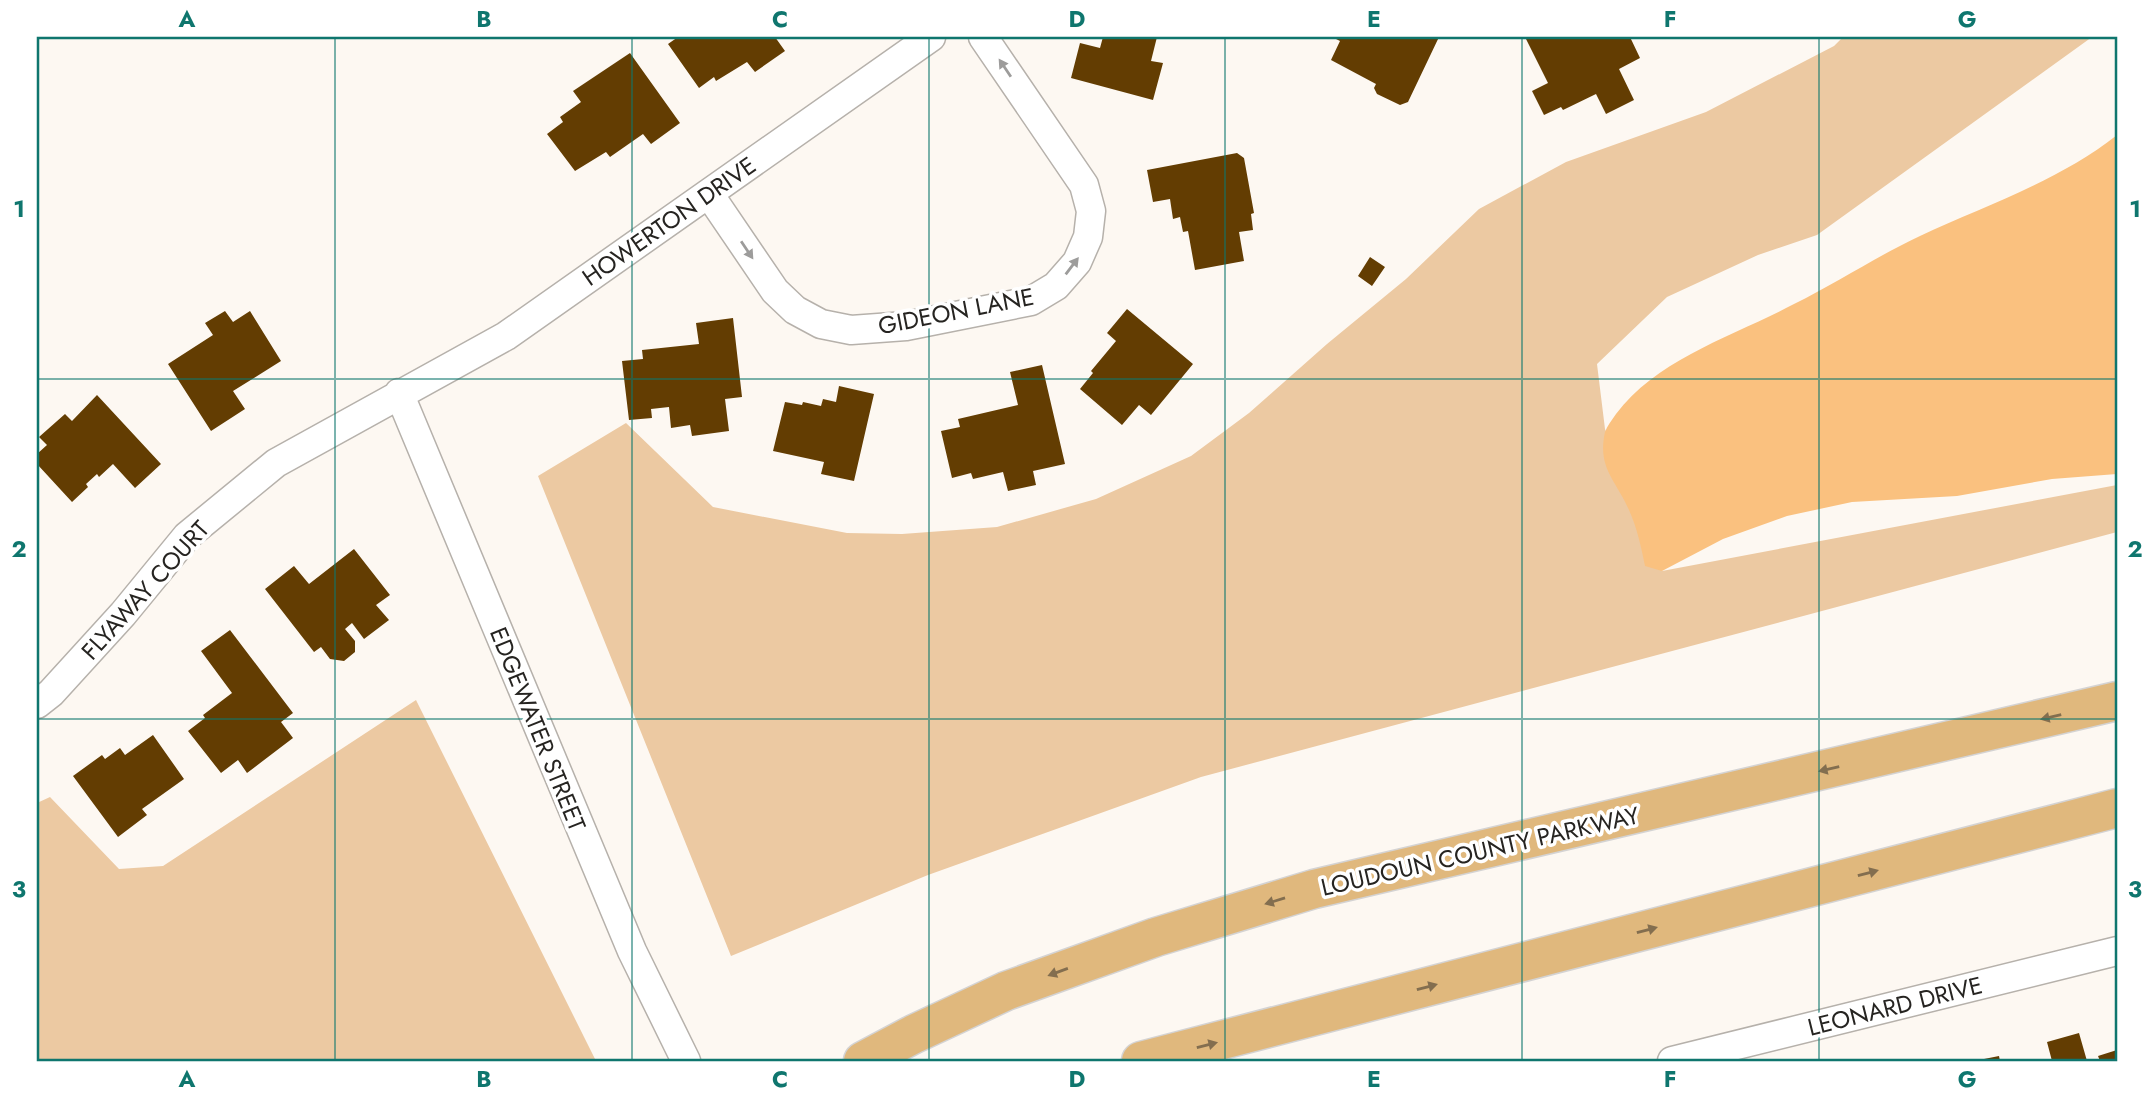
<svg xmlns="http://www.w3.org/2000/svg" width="2154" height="1098" font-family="Jost,sans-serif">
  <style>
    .green { fill: #ecc9a2 }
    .water { fill: #fac17f }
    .building { fill: #633d02 }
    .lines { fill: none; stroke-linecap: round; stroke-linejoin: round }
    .street-casing { stroke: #b6b1ab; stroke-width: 31 }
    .primary-casing { stroke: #d4d3d3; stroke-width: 41 }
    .street { stroke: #fff; stroke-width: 28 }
    .primary { stroke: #e0b87d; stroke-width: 38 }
    .oneway { fill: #9d9c9b }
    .oneway2 { fill: #836e4f }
    .grid { fill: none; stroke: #0f766e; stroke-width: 2; stroke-opacity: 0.55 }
    .labels { text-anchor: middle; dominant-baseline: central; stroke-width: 7; stroke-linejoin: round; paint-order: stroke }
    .street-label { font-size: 24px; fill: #262421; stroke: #fff }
    .neatline { fill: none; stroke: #0f766e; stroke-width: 2.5 }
    .grid-label { font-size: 23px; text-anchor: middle; font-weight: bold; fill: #0f766e }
  </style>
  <rect width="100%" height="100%" fill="#fdf8f2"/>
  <path class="green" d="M1843 37H2092L1817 235 1758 255 1667 297 1597 364 1605 429 1662 571 2117 485V532L1201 777 928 875 731 956 538 476 626 423 713 507 847 533 902 534 997 527 1096 499 1191 456 1249 413 1327 344 1406 279 1479 209 1566 162 1706 112 1834 46Z
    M416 700 596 1061H37V803L50 797 119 869 163 866Z"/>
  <path class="water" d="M2117 135V474L2052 479 1957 496 1852 502 1787 516 1723 539 1662 571 1645 566C1641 546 1637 528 1629 510 1616 480 1597 468 1605 432 1607 426 1612 420 1616 414 1658 358 1734 336 1794 304 1837 283 1877 256 1920 236 1986 205 2059 181 2117 135Z"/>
  <path class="building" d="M678 37H775L785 51 755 72 747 62 716 81 714 77 699 88 668 44Z
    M1103 37H1157L1151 61 1163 63 1153 100 1071 78 1080 43 1100 48Z
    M1332 37H1439L1408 102 1400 105 1377 94 1374 88 1376 84 1331 60 1340 41Z
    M1525 37H1630L1640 58 1619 69 1634 100 1606 114 1596 94 1563 110 1561 107 1544 115 1532 91 1548 83Z
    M630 53 680 123 651 144 643 134 610 157 606 152 575 171 547 134 563 122 560 117 581 102 573 91Z
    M1237 153 1244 158 1254 213 1251 214 1253 230 1239 232 1244 261 1195 270 1188 231 1183 232 1180 217 1173 219 1170 199 1153 202 1147 170Z
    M1370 257 1385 267 1372 286 1358 276Z
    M1127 309 1193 364 1151 415 1139 405 1122 425 1080 389 1093 373 1091 371 1116 341 1107 333Z
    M225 311 233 322 250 311 281 361 233 391 245 409 211 431 168 364 213 335 205 323Z
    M733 318 742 397 725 399 729 431 692 436 690 425 671 428 669 407 651 409 652 418 629 420 622 361 643 359 642 350 699 344 696 323Z
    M1042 365 1065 464 1033 471 1036 485 1008 491 1003 472 973 479 971 473 952 478 941 431 960 427 958 419 1018 405 1010 372Z
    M839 386 874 394 854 481 821 474 824 462 773 451 785 402 802 405 803 402 821 406 823 399 836 402Z
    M97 395 161 464 135 488 113 464 99 477 97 474 86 484 88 487 72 502 37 464V454L47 445 39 437 65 414 72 421Z
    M354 549 390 595 376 605 389 620 364 639 352 623 345 629 355 641V652L344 661 330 659 321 647 314 652 265 589 294 566 309 584Z
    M230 630 293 713 281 722 293 738 247 773 238 760 221 773 188 731 205 718 203 715 232 693 201 651Z
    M153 735 184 779 142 809 147 815 118 837 73 776 102 755 105 759 120 748 125 755Z
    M2079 1033 2087 1061H2052L2047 1042Z
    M2117 1050V1061H2100L2098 1056Z
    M1999 1056 2000 1061H1979V1060Z"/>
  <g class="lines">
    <g class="street-casing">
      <path id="street" d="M709 194 775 291 795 310 821 324 851 330 906 326 1031 301 1056 286 1077 262 1088 237 1091 211 1084 185 983 37
        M399 393 632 951 686 1061
        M37 704 51 693 123 614 187 536 276 463 506 336 931 37
        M1672 1061 2117 951"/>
    </g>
    <g class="primary-casing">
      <path id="primary" d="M863 1061 914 1034 1006 991 1156 937 1314 889 2117 701
        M1141 1061 2117 808"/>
    </g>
    <use href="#street" class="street"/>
    <use href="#primary" class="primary"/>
  </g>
  <defs><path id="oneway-solid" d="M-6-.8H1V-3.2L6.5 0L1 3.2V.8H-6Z" transform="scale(1.75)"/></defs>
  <g class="oneway">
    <use href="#oneway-solid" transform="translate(1005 68) rotate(-124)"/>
    <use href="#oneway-solid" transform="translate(747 250) rotate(56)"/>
    <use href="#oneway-solid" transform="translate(1072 266) rotate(-53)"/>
  </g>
  <g class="oneway2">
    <use href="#oneway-solid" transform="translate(2051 717) rotate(167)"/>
    <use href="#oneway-solid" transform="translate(1829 769) rotate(167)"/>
    <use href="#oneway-solid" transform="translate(1868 873) rotate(-15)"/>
    <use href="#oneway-solid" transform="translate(1275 901) rotate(163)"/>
    <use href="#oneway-solid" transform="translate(1647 930) rotate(-15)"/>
    <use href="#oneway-solid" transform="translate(1058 972) rotate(160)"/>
    <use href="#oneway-solid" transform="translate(1427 987) rotate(-15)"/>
    <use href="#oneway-solid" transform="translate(1207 1045) rotate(-14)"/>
  </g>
  <path class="grid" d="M335 37V1061M632 37V1061M929 37V1061M1225 37V1061M1522 37V1061M1819 37V1061M37 379H2117M37 719H2117"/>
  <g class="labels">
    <g class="street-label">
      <text transform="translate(669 221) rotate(-35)">HOWERTON DRIVE</text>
      <text transform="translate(956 311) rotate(-11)">GIDEON LANE</text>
      <text transform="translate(145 590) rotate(-48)">FLYAWAY COURT</text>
      <text transform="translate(538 729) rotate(68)">EDGEWATER STREET</text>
      <text transform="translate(1480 851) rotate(-13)">LOUDOUN COUNTY PARKWAY</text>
      <text transform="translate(1895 1006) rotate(-14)">LEONARD DRIVE</text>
    </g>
  </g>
  <rect width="2154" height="1098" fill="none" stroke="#ffffff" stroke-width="77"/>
  <rect x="38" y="38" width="2078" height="1022" class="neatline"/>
  <g class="grid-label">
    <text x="187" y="27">A</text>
    <text x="484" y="27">B</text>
    <text x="780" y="27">C</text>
    <text x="1077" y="27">D</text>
    <text x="1374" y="27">E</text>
    <text x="1670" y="27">F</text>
    <text x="1967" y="27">G</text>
    <text x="19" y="217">1</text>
    <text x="2135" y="217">1</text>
    <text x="19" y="557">2</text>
    <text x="2135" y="557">2</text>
    <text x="19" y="897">3</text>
    <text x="2135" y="897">3</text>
    <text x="187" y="1087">A</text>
    <text x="484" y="1087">B</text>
    <text x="780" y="1087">C</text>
    <text x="1077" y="1087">D</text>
    <text x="1374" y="1087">E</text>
    <text x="1670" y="1087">F</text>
    <text x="1967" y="1087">G</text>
  </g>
</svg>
